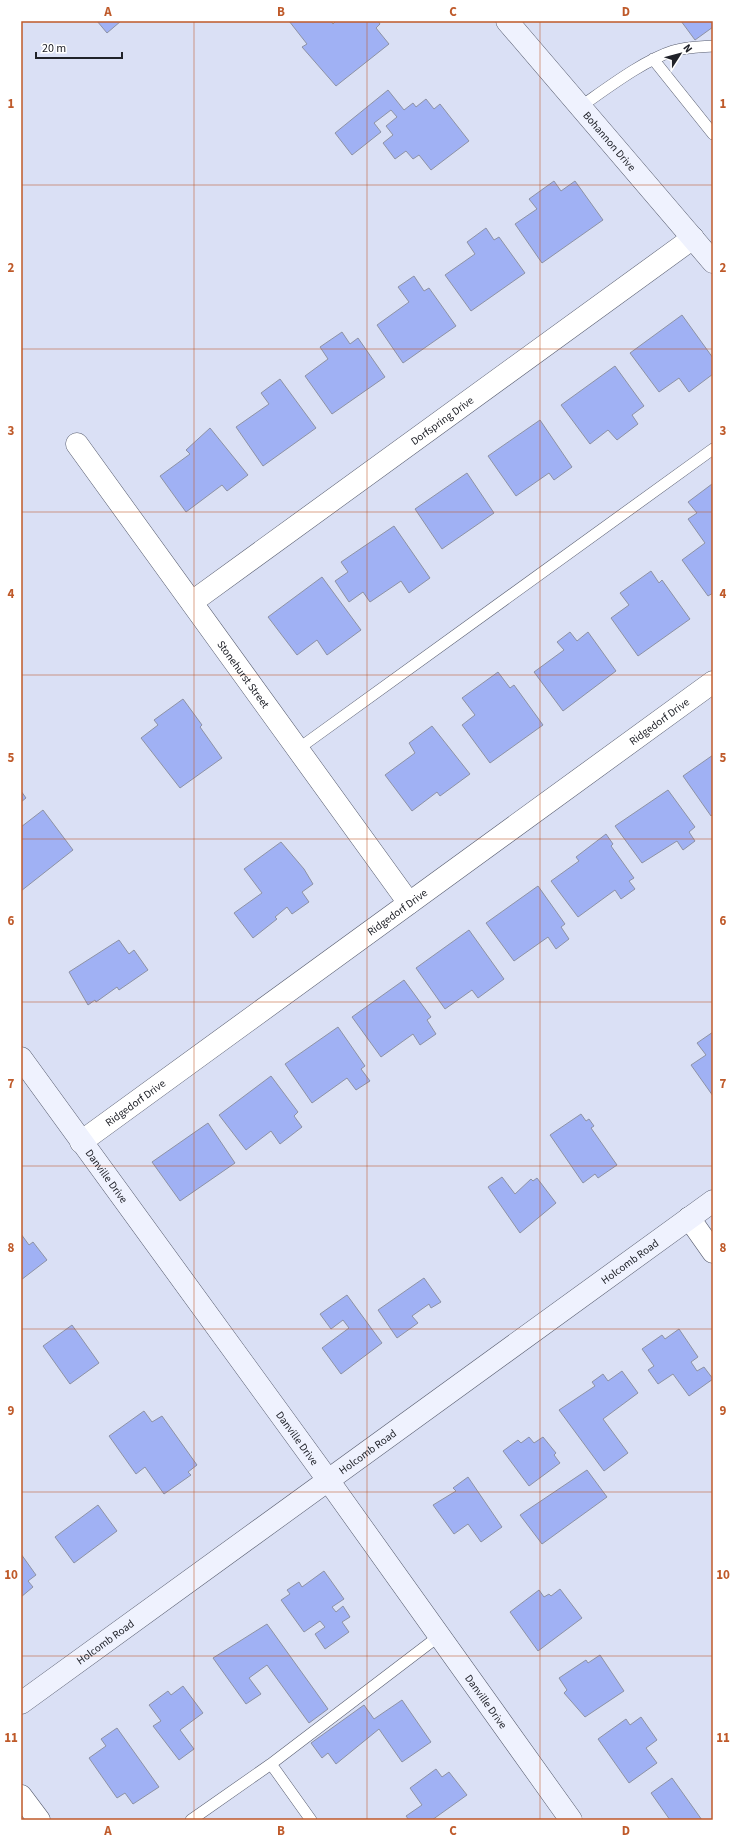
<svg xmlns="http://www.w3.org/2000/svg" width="734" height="1841" font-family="'Source Sans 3',sans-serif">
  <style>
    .building { fill: #a0b1f4; stroke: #8d92a5 }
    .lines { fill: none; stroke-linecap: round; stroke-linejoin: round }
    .lane-casing { stroke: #575c6e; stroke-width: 12 }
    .street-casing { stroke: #575c6e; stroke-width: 23 }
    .secondary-casing { stroke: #575c6e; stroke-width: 23 }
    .lane { stroke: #fff; stroke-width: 11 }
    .street { stroke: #fff; stroke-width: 22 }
    .secondary { stroke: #eff2fe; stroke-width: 22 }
    .grid { fill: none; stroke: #bf5a2a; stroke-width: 1; stroke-opacity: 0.55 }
    .labels { text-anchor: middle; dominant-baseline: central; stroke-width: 3; stroke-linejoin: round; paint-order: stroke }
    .street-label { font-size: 11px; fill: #202229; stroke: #fff }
    .neatline { fill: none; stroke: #bf5a2a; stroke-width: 1.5 }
    .grid-label { font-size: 13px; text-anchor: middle; font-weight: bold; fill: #bf5a2a }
  </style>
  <rect width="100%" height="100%" fill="#dae0f5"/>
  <path class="building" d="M97 21H121L107 33Z
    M289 21H331L333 24 336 21H378L380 24 376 28 389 44 336 86 302 47 307 44Z
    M681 21H713V27L695 40Z
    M388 90 404 110 413 103 416 107 426 99 434 109 440 104 469 141 431 170 419 155 413 159 406 151 395 159 383 143 393 135 386 126 397 117 391 110 374 123 381 132 352 155 335 133Z
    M554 181 561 191 575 181 603 220 542 263 515 224 537 209 529 199Z
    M486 228 494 240 499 237 525 273 471 311 445 275 475 254 467 242Z
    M414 276 424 291 429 288 456 326 403 363 377 325 409 302 398 287Z
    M682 315 713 358V374L689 392 679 378 659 392 630 353Z
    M342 332 350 344 358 338 385 377 332 414 305 376 328 359 320 347Z
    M615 366 644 406 632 415 638 424 617 440 608 430 590 444 561 405Z
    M280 379 316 428 263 466 236 427 269 404 261 393Z
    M540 420 572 467 554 480 549 473 516 496 488 456Z
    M210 428 248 475 227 491 222 485 186 512 160 476 190 454 186 450Z
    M467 473 494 513 442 549 415 509Z
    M712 484 713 593 708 596 682 560 705 543 688 519 697 513 688 502Z
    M394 526 430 578 409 593 401 581 370 602 363 592 349 602 335 581 348 572 341 562Z
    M651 571 659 583 662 580 690 619 638 656 611 618 629 605 620 593Z
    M322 577 361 630 327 655 317 640 297 655 268 617Z
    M570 632 577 641 588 632 616 671 563 711 534 672 564 650 557 642Z
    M498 672 510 688 514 685 543 725 490 763 462 725 475 715 462 698Z
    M183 699 202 725 200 727 222 758 180 788 141 738 158 725 154 720Z
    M432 726 470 774 440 796 437 792 412 811 385 775 415 753 409 743Z
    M713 755V814L711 816 683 776Z
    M668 790 695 827 689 832 695 841 683 850 677 841 642 863 615 826Z
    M21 791 26 798 21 802Z
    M43 810 73 850 21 891V827Z
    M606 834 613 844 611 846 634 878 629 881 635 889 621 899 615 890 578 917 551 881 579 861 576 857Z
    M281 842 304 869 313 884 302 892 309 902 292 914 287 907 275 917 277 919 253 938 234 913 262 893 244 869Z
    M538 886 565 924 561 927 569 939 556 949 548 937 514 961 486 923Z
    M469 930 504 979 478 998 472 990 445 1009 416 968Z
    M119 940 129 954 134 950 148 970 119 990 117 987 96 1002 95 1000 88 1005 69 972Z
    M404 980 431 1017 427 1020 436 1034 420 1045 413 1034 381 1057 352 1017Z
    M338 1027 365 1066 361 1069 370 1081 356 1090 347 1078 312 1103 285 1064Z
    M713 1032V1096L691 1065 706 1055 697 1043Z
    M271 1076 298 1112 294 1116 302 1127 280 1144 271 1131 246 1150 219 1115Z
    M581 1114 586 1121 589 1119 594 1126 591 1128 617 1165 598 1178 595 1174 583 1183 550 1135Z
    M208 1123 235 1163 180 1201 152 1162Z
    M502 1177 515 1194 531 1179 533 1181 537 1178 556 1203 520 1233 488 1187Z
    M21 1234 29 1245 33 1242 47 1260 21 1280Z
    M424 1278 441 1302 431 1308 429 1304 412 1316 418 1323 397 1338 378 1310Z
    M347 1295 382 1343 341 1374 322 1348 349 1328 343 1320 331 1329 320 1314Z
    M72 1325 99 1363 70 1384 43 1346Z
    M679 1329 698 1357 691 1362 697 1371 704 1367 713 1379 689 1396 673 1374 658 1384 648 1370 654 1366 642 1349 662 1335 665 1339Z
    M622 1371 638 1393 603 1419 628 1453 604 1471 559 1410 595 1386 592 1382 603 1374 608 1381Z
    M144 1411 152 1422 162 1416 197 1465 188 1472 191 1475 164 1494 145 1467 136 1474 109 1436Z
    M529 1437 534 1443 543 1437 556 1453 554 1455 560 1463 529 1486 503 1451 518 1440 521 1443Z
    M587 1470 607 1497 542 1544 520 1515Z
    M468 1477 502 1527 481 1542 468 1524 454 1534 433 1505 456 1491 453 1488Z
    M98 1505 117 1531 74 1563 55 1537Z
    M21 1554 36 1575 28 1581 33 1587 21 1597Z
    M324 1571 344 1599 332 1607 336 1612 343 1606 350 1617 342 1622 349 1632 325 1649 315 1634 325 1627 320 1621 304 1632 281 1600 290 1594 287 1590 299 1582 302 1587Z
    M560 1589 582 1618 538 1651 510 1612 539 1590 544 1597 549 1594 551 1596Z
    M267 1624 328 1709 309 1723 267 1665 249 1678 261 1694 246 1704 213 1658Z
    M600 1655 624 1691 585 1717 564 1693 567 1690 559 1678 586 1660 588 1663Z
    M183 1686 203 1713 180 1730 194 1749 179 1760 153 1726 161 1721 149 1705 168 1691 171 1695Z
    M402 1700 431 1742 402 1762 379 1729 336 1764 328 1753 322 1758 311 1743 364 1705 374 1719Z
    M641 1717 657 1740 646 1748 657 1763 629 1783 598 1739 626 1719 630 1725Z
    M117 1728 159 1787 133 1804 125 1793 117 1798 89 1758 106 1746 101 1739Z
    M436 1769 442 1777 449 1772 467 1795 432 1820H409L406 1816 422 1805 410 1788Z
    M672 1778 702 1820H670L651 1793Z"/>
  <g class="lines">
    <g class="lane-casing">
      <path id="lane" d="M653 59 713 134
        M580 107C606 89 644 60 673 51 686 47 699 47 713 46
        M298 749 713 449
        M271 1764 311 1820
        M191 1820 271 1764 439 1636"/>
    </g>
    <g class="street-casing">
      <g id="street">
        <path id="s1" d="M77 444 409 903"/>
        <path id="s2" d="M192 602 693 238"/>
        <path id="s3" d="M81 1142 713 682"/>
        <path d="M689 1218 713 1252"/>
        <path d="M21 1796 39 1820"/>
      </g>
    </g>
    <g class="secondary-casing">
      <g id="secondary">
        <path id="s4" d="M507 21 713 262"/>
        <path id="s5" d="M21 1058 328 1480 571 1820"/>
        <path id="s6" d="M21 1703 713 1201"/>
      </g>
    </g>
    <use href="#lane" class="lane"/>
    <use href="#street" class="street"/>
    <use href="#secondary" class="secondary"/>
  </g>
  <path class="grid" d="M194 21V1820M367 21V1820M540 21V1820M21 185H713M21 349H713M21 512H713M21 675H713M21 839H713M21 1002H713M21 1166H713M21 1329H713M21 1492H713M21 1656H713"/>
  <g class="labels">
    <g class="street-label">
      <text stroke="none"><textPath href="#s4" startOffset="158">Bohannon Drive</textPath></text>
      <text stroke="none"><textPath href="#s2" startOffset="309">Dorfspring Drive</textPath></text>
      <text stroke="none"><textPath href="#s1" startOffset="284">Stonehurst Street</textPath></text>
      <text stroke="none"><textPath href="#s3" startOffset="715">Ridgedorf Drive</textPath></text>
      <text stroke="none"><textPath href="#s3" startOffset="391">Ridgedorf Drive</textPath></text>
      <text stroke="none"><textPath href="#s3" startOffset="67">Ridgedorf Drive</textPath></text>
      <text stroke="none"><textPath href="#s5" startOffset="146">Danville Drive</textPath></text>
      <text stroke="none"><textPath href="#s6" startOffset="752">Holcomb Road</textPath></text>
      <text stroke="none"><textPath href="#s5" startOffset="470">Danville Drive</textPath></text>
      <text stroke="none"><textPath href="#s6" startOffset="428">Holcomb Road</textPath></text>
      <text stroke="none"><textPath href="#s6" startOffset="104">Holcomb Road</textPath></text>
      <text stroke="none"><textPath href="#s5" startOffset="794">Danville Drive</textPath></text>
    </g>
  </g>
  <rect width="734" height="1841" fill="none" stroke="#ffffff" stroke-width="44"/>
  <g transform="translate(680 54) rotate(54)" stroke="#ffffff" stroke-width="3" paint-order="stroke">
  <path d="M0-3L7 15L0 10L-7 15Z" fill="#202229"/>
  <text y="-6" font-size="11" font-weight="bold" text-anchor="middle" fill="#202229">N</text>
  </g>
  <path d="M36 52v6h86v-6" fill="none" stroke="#202229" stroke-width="2"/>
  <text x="42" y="52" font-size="12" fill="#202229" stroke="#ffffff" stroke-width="3" paint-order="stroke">20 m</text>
  <rect x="22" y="22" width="690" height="1797" class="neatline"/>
  <g class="grid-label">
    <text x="108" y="16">A</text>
    <text x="281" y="16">B</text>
    <text x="453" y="16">C</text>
    <text x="626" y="16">D</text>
    <text x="11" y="108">1</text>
    <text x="723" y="108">1</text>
    <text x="11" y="272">2</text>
    <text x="723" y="272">2</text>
    <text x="11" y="435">3</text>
    <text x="723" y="435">3</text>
    <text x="11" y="598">4</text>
    <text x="723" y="598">4</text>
    <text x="11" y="762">5</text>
    <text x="723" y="762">5</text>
    <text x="11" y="925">6</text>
    <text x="723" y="925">6</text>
    <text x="11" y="1088">7</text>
    <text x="723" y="1088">7</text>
    <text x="11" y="1252">8</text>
    <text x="723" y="1252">8</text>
    <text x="11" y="1415">9</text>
    <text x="723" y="1415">9</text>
    <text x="11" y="1579">10</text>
    <text x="723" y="1579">10</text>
    <text x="11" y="1742">11</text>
    <text x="723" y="1742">11</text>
    <text x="108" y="1835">A</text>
    <text x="281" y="1835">B</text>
    <text x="453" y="1835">C</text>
    <text x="626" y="1835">D</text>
  </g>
</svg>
